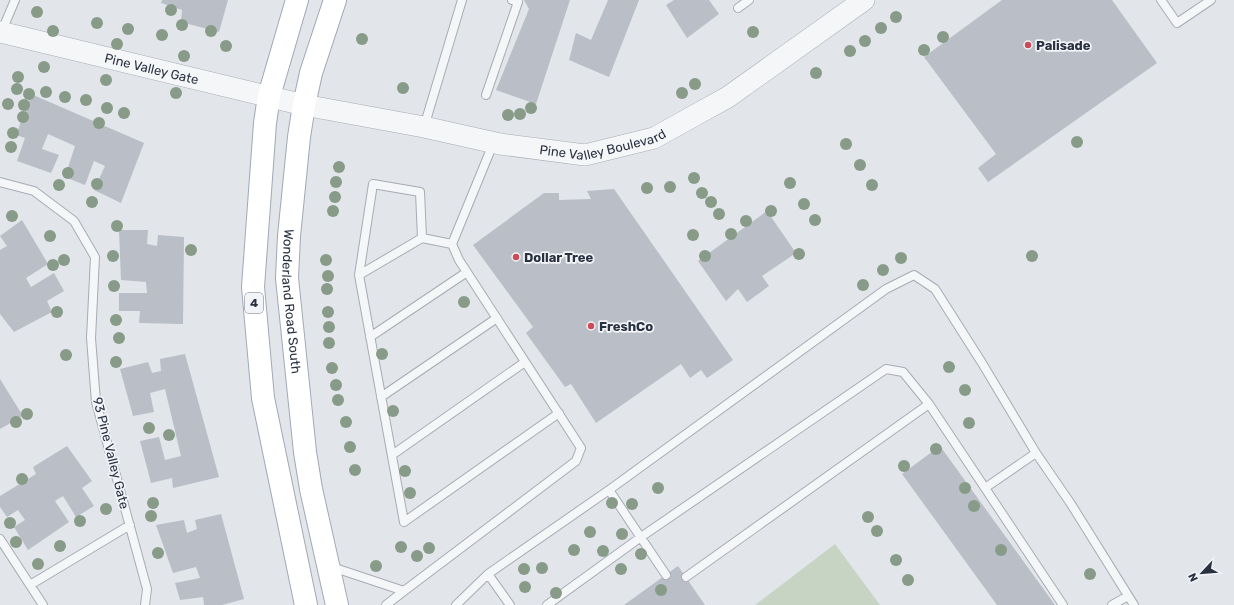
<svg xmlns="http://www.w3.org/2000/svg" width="1234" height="605" font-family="Rubik,sans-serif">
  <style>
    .green { fill: #c7d4c3 }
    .building { fill: #b9bec7 }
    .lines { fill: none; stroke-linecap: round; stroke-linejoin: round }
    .service-casing { stroke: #a7acb4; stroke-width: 10 }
    .tertiary-casing { stroke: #a7acb4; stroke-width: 22 }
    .primary-casing { stroke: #a1a9b6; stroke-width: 24 }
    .service { stroke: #f5f6f8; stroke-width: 8 }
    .tertiary { stroke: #f5f6f8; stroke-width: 21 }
    .primary { stroke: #fff; stroke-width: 22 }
    .tree { fill: #879b88 }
    .poi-dot { fill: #cd4a58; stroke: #f2f4f8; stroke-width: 1.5 }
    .labels { text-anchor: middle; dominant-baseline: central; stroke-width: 3.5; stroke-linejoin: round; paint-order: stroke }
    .shield { fill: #f2f4f8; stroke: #666c79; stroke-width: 1 }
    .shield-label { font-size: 12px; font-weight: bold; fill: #2a3242 }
    .poi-label { font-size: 13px; font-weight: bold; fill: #2a3242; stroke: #f2f4f8; text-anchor: start }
    .street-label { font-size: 13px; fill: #2a3242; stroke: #f2f4f8 }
  </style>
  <rect width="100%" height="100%" fill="#e2e5ea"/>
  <path class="green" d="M835 544 880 605H755Z"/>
  <path class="building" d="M162 0H228L219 32 181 22 182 10 161 3Z
    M524 0H570L536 104 496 90 529 9Z
    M608 0H639L609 77 569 60 576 33 591 40Z
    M674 0H709L719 14 687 38 666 5Z
    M1002 0H1112L1157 63 988 182 978 168 996 154 924 57Z
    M31 94 144 143 121 203 94 190 105 166 94 161 85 185 65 177 75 146 48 134 42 149 59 155 51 173 17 161 25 138 16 135Z
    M614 189 733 360 707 378 701 370 690 378 681 364 596 423 571 384 565 387 526 333 533 327 473 245 544 193H559V200L591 199 587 191Z
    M767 211 796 253 762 276 769 286 747 302 738 289 726 301 698 261Z
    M22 220 48 264 26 278 31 287 54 273 64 291 47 301 52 312 14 332 0 314V250L7 246 0 236Z
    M119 230H148L147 244 157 246 158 235 184 237 183 324 139 323 140 311H119V293H147L146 282 121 280Z
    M185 354 219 477 173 488 172 478 151 483 140 441 159 437 165 460 181 456 165 389 150 393 154 412 133 416 120 369 148 362 152 373 161 371 160 359Z
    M0 379 23 416 0 429Z
    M67 446 92 481 82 488 94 506 76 517 63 496 55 501 69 522 28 550 14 527 25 520 18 510 7 517 0 507V496L36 474 33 467Z
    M940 446 1055 605H997L902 474Z
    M221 514 244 599 222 605H204L203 597 180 600 175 583 200 578 196 567 173 573 156 525 184 520 187 533 197 529 195 520Z
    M678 566 705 605H624Z"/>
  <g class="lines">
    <g class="service-casing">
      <path id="service" d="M1161 0 1177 23 1211 0
        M738 8 749 0
        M1 33 15 0
        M486 95 518 2 512 0
        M424 127 462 0
        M0 182 34 191 74 221 95 257 91 338 96 402 147 589 145 605
        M452 244 422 238 420 192 373 184 359 275 404 522 559 413
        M359 275 422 238
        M370 337 467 272
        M381 397 497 318
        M392 455 525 362
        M985 488 1036 453
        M609 490 666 575
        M0 539 43 605
        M332 567 404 591 386 605
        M488 574 510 605
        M686 577 929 404
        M30 585 130 525
        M404 591 576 461 581 448 459 260 452 244 493 144
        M456 605 488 574 609 490 886 289 914 275 935 289 982 363 1036 453 1071 504 1134 605
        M547 605 641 537 886 369 903 372 929 404 1063 605
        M1112 605 1128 596"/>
    </g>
    <g class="tertiary-casing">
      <g id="tertiary">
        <path id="s1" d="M0 32 304 105 424 127 500 144 585 155 654 138 699 113 728 97 864 0"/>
      </g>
    </g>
    <g class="primary-casing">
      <g id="primary">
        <path d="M297 0 269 96 265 123 253 287 263 398 306 605"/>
        <path id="s2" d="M335 0 311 73 304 105 299 137 289 236 287 278 305 452 311 489 337 605"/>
      </g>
    </g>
    <use href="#service" class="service"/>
    <use href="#tertiary" class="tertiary"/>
    <use href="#primary" class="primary"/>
  </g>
  <g class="tree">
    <circle cx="171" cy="10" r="6"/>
    <circle cx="37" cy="12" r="6"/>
    <circle cx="896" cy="17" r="6"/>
    <circle cx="97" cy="23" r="6"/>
    <circle cx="182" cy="25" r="6"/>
    <circle cx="881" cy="28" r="6"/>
    <circle cx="128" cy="29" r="6"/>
    <circle cx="53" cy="31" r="6"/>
    <circle cx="211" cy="31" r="6"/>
    <circle cx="753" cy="32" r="6"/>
    <circle cx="162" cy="35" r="6"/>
    <circle cx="943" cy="37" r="6"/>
    <circle cx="362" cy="39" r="6"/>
    <circle cx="865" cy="41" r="6"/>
    <circle cx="117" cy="44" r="6"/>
    <circle cx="226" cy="46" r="6"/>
    <circle cx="924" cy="50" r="6"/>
    <circle cx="850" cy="51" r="6"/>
    <circle cx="184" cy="56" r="6"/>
    <circle cx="44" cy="67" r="6"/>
    <circle cx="816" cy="73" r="6"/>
    <circle cx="18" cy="77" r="6"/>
    <circle cx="106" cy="80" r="6"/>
    <circle cx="695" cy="84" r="6"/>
    <circle cx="403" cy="88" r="6"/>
    <circle cx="17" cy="89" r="6"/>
    <circle cx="46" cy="92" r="6"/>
    <circle cx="176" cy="93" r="6"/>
    <circle cx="682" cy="93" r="6"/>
    <circle cx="29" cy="94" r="6"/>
    <circle cx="65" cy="97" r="6"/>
    <circle cx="86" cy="100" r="6"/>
    <circle cx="8" cy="104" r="6"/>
    <circle cx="24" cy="105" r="6"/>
    <circle cx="107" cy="108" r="6"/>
    <circle cx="531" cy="108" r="6"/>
    <circle cx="124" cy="113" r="6"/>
    <circle cx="520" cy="114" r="6"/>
    <circle cx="508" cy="115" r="6"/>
    <circle cx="23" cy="117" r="6"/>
    <circle cx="99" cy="123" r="6"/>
    <circle cx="13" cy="133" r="6"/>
    <circle cx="1077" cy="142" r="6"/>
    <circle cx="846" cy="144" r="6"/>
    <circle cx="11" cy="147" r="6"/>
    <circle cx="860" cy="165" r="6"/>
    <circle cx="339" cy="167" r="6"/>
    <circle cx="68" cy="173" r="6"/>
    <circle cx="694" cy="178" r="6"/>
    <circle cx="336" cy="182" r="6"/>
    <circle cx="790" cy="183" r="6"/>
    <circle cx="97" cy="184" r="6"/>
    <circle cx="59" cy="185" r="6"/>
    <circle cx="872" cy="185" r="6"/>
    <circle cx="670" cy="187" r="6"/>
    <circle cx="647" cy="188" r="6"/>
    <circle cx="702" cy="193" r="6"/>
    <circle cx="335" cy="197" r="6"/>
    <circle cx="92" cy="202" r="6"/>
    <circle cx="711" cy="202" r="6"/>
    <circle cx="804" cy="204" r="6"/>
    <circle cx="333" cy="211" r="6"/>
    <circle cx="771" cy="211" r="6"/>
    <circle cx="719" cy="214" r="6"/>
    <circle cx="12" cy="216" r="6"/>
    <circle cx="815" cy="220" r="6"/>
    <circle cx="746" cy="221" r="6"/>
    <circle cx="117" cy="226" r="6"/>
    <circle cx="731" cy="234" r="6"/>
    <circle cx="693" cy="235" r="6"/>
    <circle cx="50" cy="236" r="6"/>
    <circle cx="191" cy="250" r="6"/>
    <circle cx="799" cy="254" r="6"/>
    <circle cx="113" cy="256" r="6"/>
    <circle cx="705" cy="256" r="6"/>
    <circle cx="1032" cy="256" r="6"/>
    <circle cx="901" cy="258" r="6"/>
    <circle cx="64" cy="260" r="6"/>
    <circle cx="326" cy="260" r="6"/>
    <circle cx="53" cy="265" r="6"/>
    <circle cx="883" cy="270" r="6"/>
    <circle cx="328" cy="276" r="6"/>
    <circle cx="863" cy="285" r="6"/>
    <circle cx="114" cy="286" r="6"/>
    <circle cx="327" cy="289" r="6"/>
    <circle cx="464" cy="302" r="6"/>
    <circle cx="57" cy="312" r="6"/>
    <circle cx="328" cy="312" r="6"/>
    <circle cx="116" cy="320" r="6"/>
    <circle cx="329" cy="327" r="6"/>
    <circle cx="119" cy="338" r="6"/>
    <circle cx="329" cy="343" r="6"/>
    <circle cx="382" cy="354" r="6"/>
    <circle cx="66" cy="355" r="6"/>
    <circle cx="116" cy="362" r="6"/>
    <circle cx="949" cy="367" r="6"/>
    <circle cx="332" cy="368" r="6"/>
    <circle cx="336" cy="385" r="6"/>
    <circle cx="965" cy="390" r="6"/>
    <circle cx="338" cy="400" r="6"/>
    <circle cx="393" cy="411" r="6"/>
    <circle cx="27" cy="414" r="6"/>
    <circle cx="16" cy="422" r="6"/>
    <circle cx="346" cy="422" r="6"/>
    <circle cx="969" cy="423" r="6"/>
    <circle cx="149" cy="428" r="6"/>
    <circle cx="169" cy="435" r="6"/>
    <circle cx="350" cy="447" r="6"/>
    <circle cx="936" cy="449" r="6"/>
    <circle cx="904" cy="466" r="6"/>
    <circle cx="355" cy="470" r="6"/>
    <circle cx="405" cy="471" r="6"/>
    <circle cx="22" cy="479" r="6"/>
    <circle cx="658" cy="488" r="6"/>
    <circle cx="965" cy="488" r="6"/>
    <circle cx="410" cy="493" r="6"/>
    <circle cx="153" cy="503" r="6"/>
    <circle cx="612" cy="503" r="6"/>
    <circle cx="632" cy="504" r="6"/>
    <circle cx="974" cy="506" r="6"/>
    <circle cx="106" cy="509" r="6"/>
    <circle cx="151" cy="516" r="6"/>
    <circle cx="868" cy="517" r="6"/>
    <circle cx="80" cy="521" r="6"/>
    <circle cx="10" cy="523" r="6"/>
    <circle cx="877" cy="531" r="6"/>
    <circle cx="590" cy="532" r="6"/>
    <circle cx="622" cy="534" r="6"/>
    <circle cx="16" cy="542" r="6"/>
    <circle cx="60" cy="546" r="6"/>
    <circle cx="401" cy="547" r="6"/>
    <circle cx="429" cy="548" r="6"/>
    <circle cx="574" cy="550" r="6"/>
    <circle cx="1001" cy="550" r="6"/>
    <circle cx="603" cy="551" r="6"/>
    <circle cx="158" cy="553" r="6"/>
    <circle cx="641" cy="554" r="6"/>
    <circle cx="417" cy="556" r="6"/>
    <circle cx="896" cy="560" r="6"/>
    <circle cx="38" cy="564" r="6"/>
    <circle cx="376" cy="566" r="6"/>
    <circle cx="542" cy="568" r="6"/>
    <circle cx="524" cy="569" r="6"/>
    <circle cx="621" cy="569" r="6"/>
    <circle cx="1090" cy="574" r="6"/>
    <circle cx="908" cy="580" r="6"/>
    <circle cx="525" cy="587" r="6"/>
    <circle cx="661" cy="590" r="6"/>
    <circle cx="556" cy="593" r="6"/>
  </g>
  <g class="poi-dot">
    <circle cx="1028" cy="45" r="4"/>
    <circle cx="516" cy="257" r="4"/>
    <circle cx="591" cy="326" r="4"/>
  </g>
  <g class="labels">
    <rect class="shield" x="245" y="293" width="18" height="20" rx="3"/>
    <g class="shield-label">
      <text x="254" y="303">4</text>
    </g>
    <g class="poi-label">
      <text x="1036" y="45">Palisade</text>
      <text x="524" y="257">Dollar Tree</text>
      <text x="599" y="326">FreshCo</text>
    </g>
    <g class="street-label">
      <text stroke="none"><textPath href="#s1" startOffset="156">Pine Valley Gate</textPath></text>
      <text stroke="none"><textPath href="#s1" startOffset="617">Pine Valley Boulevard</textPath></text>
      <text stroke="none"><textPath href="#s2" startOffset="307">Wonderland Road South</textPath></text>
      <text transform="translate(111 453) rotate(76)">93 Pine Valley Gate</text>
    </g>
  </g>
  <g transform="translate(1202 573) rotate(244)" stroke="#f2f4f8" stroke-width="3" paint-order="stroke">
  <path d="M0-3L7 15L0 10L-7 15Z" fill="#2a3242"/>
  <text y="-6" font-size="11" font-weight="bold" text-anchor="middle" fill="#2a3242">N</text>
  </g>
</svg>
